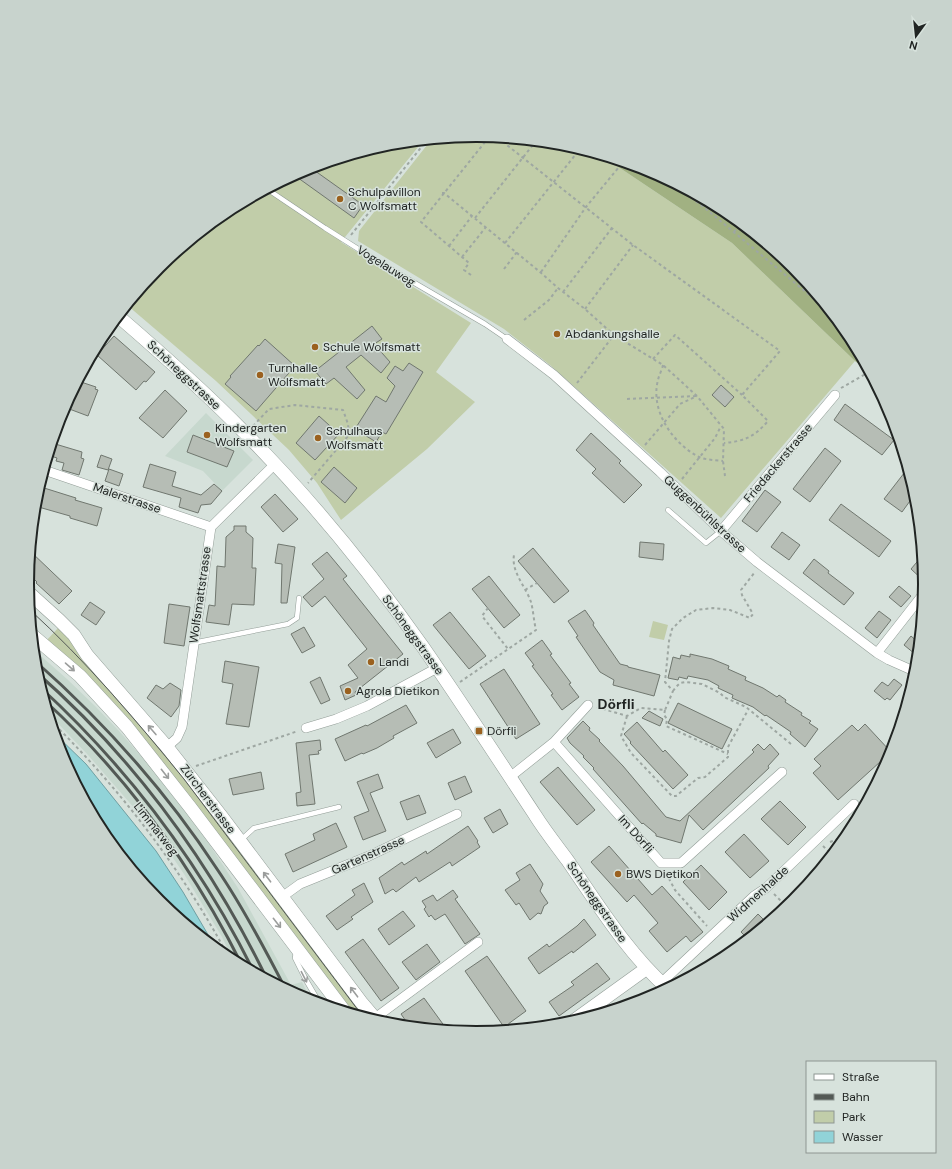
<svg xmlns="http://www.w3.org/2000/svg" width="952" height="1169" font-family="'DM Sans',sans-serif">
  <style>
    .built { fill: #c7d8ce }
    .green { fill: #c1cda9 }
    .forest { fill: #a1b182 }
    .water { fill: #91d3d8; stroke: #6f9fa2 }
    .building { fill: #b6bdb5; stroke: #70776f }
    .lines { fill: none; stroke-linecap: round; stroke-linejoin: round }
    .lane-casing { stroke: #929d97; stroke-width: 5.5 }
    .street-casing { stroke: #929d97; stroke-width: 10 }
    .secondary-casing { stroke: #929d97; stroke-width: 14 }
    .path { stroke: #9ea7a2; stroke-width: 2; stroke-dasharray: 3 3; stroke-linecap: butt }
    .lane { stroke: #fff; stroke-width: 4.5 }
    .street { stroke: #fff; stroke-width: 9 }
    .secondary { stroke: #fff; stroke-width: 13 }
    .tram { stroke: #535955; stroke-width: 1 }
    .rail { stroke: #535955; stroke-width: 3 }
    .oneway { stroke: #9b9d9c }
    .poi-dot { fill: #9b611f; stroke: #d7e2dc; stroke-width: 1.5 }
    .labels { text-anchor: middle; dominant-baseline: central; stroke-width: 3; stroke-linejoin: round; paint-order: stroke }
    .poi-label { font-size: 12px; fill: #212523; stroke: #d7e2dc; text-anchor: start }
    .street-label { font-size: 12px; fill: #212523; stroke: #d7e2dc }
    .quarter-label { font-size: 14px; font-weight: bold; fill: #212523; stroke: #d7e2dc }
    .rim { fill: none; stroke: #212523; stroke-width: 2 }
  </style>
  <rect width="100%" height="100%" fill="#d7e2dc"/>
  <path class="built" d="M206 413 253 460 222 491 203 471 165 456Z
    M33 649 67 679 95 706 119 731 160 778 207 841 238 888 291 985 302 982 311 1001 304 999 234 962 222 937 184 874 156 833 88 755 48 713 36 672Z"/>
  <path class="green" d="M476 136 564 144 602 156 732 243 855 361 721 518 550 365 504 329 358 241 359 231 431 140Z
    M423 141 341 242 471 323 436 372 475 402 427 449 341 520 317 483 289 450 216 381 127 305 159 267 227 211 304 170 389 144Z
    M653 621 668 625 664 640 649 637Z
    M60 626 129 709 373 1020 350 1013 209 825 45 642Z"/>
  <path class="forest" d="M602 156 648 170 726 211 794 267 849 335 869 372 855 361 732 243Z"/>
  <path class="water" d="M54 733 86 764 156 851 183 892 217 950 158 902 103 834 61 756Z"/>
  <path class="building" d="M311 168 363 205 354 218 294 175Z
    M372 326 382 339 374 344 390 362 381 373 361 355 346 367 365 390 357 399 334 378 326 384 315 371Z
    M114 336 155 372 146 382 144 381 136 390 97 355Z
    M265 339 295 366 256 411 225 384 231 377 230 376 258 345 259 346Z
    M409 363 423 372 386 434 382 432 376 442 355 429 376 396 386 402 395 386 387 378 395 366 403 371Z
    M78 381 96 387 95 389 98 390 88 416 64 407Z
    M721 385 734 397 725 407 712 395Z
    M165 390 187 411 163 438 139 418Z
    M845 404 894 440 882 455 834 420Z
    M319 416 339 434 315 460 296 443Z
    M591 433 621 461 619 463 642 485 624 503 592 473 596 469 576 450Z
    M193 435 234 451 227 467 187 452Z
    M52 443 82 452 81 458 84 459 79 475 62 470 64 463 56 461 57 458 48 455Z
    M825 448 841 461 810 502 793 489Z
    M101 455 112 459 108 470 97 467Z
    M150 464 176 472 172 486 201 495 214 484 222 491 211 504 201 505 198 513 179 507 181 498 143 487Z
    M334 467 357 488 345 503 321 482Z
    M908 468 915 494 902 512 884 499Z
    M109 469 123 474 119 486 105 481Z
    M41 487 76 498 75 500 102 508 97 526 70 518V516L35 506 38 489H40Z
    M765 490 781 502 757 532 742 521Z
    M275 494 298 519 283 532 261 507Z
    M841 504 891 541 879 557 829 520Z
    M234 526H246V532L253 538 252 568H256L254 605 232 604 229 625 206 622 209 605 215 606 217 566 225 567 226 537 234 530Z
    M782 532 800 545 789 560 771 547Z
    M640 542 664 544 663 560 639 557Z
    M278 544 295 547 287 603H281L282 564 275 563Z
    M533 548 569 591 554 603 518 561Z
    M30 551 72 591 59 604 36 583 37 582 28 573Z
    M327 552 347 576 343 579 403 654 355 692 356 695 345 700 340 686 358 678 348 665 367 649 325 596 312 607 303 597 324 579 312 564Z
    M922 556 924 573 925 582 911 569Z
    M814 559 829 571 828 573 854 593 844 605 803 573Z
    M489 576 520 615 504 628 472 589Z
    M899 586 911 596 901 607 889 597Z
    M90 602 105 612 96 625 81 615Z
    M169 604 190 607 184 646 164 643Z
    M585 610 594 623 593 625 620 664 628 666V667L660 675 654 696 613 685 614 680 600 672 576 637 578 636 568 621Z
    M879 611 891 620 877 638 865 628Z
    M450 612 486 656 469 669 433 625Z
    M304 627 315 646 302 653 291 634Z
    M911 636 919 643V650L915 654 904 645Z
    M542 640 552 654 550 655 571 683 569 684 579 697 562 710 551 695 553 694 532 666 534 665 525 653Z
    M690 654 712 659 729 666 728 669 746 677 745 680 763 688 777 697 779 695 786 700 785 702 802 713 801 715 811 721 809 723 818 729 805 747 790 734 791 732 766 715 765 716 753 707 732 698 733 695 718 688 719 686 708 680 688 676 687 679 679 677 678 680 668 678 673 657 680 659 681 655 690 657Z
    M225 661 259 667 249 727 226 724 233 684 222 682Z
    M504 669 540 724 516 739 480 684Z
    M320 677 330 700 321 704 310 682Z
    M894 679 902 685 890 700 887 698 885 700 874 691 882 682 888 686Z
    M170 683 181 690 179 706 171 717 147 698 156 685 163 689Z
    M678 703 732 729 722 749 668 723Z
    M406 705 417 723 393 736 394 738 377 748 363 754 362 753 345 761 335 739 366 725 367 726Z
    M649 711 663 719 660 726 642 718Z
    M583 721 590 728 589 730 600 740 599 741 623 766 666 817 680 821 754 752 752 750 758 744 764 750 770 744 779 754 768 766 769 768 703 830 689 815 681 843 656 836V834L643 823 642 824 593 769 594 768 583 757 584 756 570 743 567 738Z
    M637 722 663 752 665 750 688 775 673 789 630 743 631 742 624 734Z
    M865 724 891 752 838 800 813 773 821 766 814 759 852 725 858 731Z
    M453 729 461 743 436 758 427 743Z
    M320 740 321 750 318 751 319 754 309 755 315 804 297 806 296 793 301 792 296 743Z
    M558 767 595 810 577 825 540 782Z
    M261 772 264 789 233 795 229 779Z
    M378 774 383 788 370 793 386 831 363 840 354 817 369 811 357 782Z
    M465 776 472 792 455 800 448 783Z
    M419 795 426 813 407 820 400 802Z
    M780 801 806 827 788 845 761 819Z
    M500 809 508 824 493 833 484 818Z
    M336 823 347 847 293 872 285 854 315 840 313 834Z
    M468 826 478 841 477 842 480 847 452 866 450 862 419 882 416 877 396 892 393 889 385 894 379 878 402 862 404 865 426 851 427 854Z
    M744 834 769 861 750 878 725 852Z
    M609 846 652 895 662 886 703 932 691 942 686 936 667 952 649 931 658 923 634 895 627 902 591 862Z
    M530 864 543 884 540 891 548 903 544 906 541 914 538 913 530 920 519 903 516 905 505 890 520 880 516 873Z
    M701 865 727 892 709 910 683 882Z
    M364 883 373 902 351 917 353 919 337 930 326 916 355 895 352 890Z
    M453 890 458 897 455 899 480 934 465 944 445 914 435 920 431 915 429 917 424 909 426 907 422 901 433 895 437 901Z
    M403 911 415 926 389 945 378 929Z
    M758 914 767 923 748 939 741 932Z
    M584 919 596 935 573 953 572 951 539 974 528 958 547 944 549 947 577 926Z
    M363 939 399 988 381 1001 345 952Z
    M427 944 440 962 416 980 402 962Z
    M487 956 526 1011 504 1027 465 971Z
    M597 963 610 979 559 1016 549 1002 574 985 571 982Z
    M424 998 448 1031 410 1027 401 1014Z"/>
  <g class="lines">
    <g class="lane-casing">
      <path id="lane" d="M267 189 325 228 382 264 485 324 507 339
        M668 510 706 543 721 531
        M193 643 288 624 297 618 299 598
        M241 840 254 828 339 807
        M296 951 295 958 306 980 320 1004"/>
    </g>
    <g class="street-casing">
      <path id="street" d="M507 339 554 375 660 472 721 531 757 562 877 653 889 660 916 672
        M44 470 211 527
        M721 531 835 395
        M877 653 924 593
        M306 728 336 719 367 706 437 668
        M554 742 661 863H681L782 772
        M167 747 177 738 182 727 211 527 275 464
        M510 777 554 742 588 705
        M282 897 300 884 369 856 457 814
        M661 983 754 896 766 888 854 804
        M375 1018 478 942"/>
    </g>
    <g class="secondary-casing">
      <path id="secondary" d="M118 316C161 353 204 391 244 432 309 497 370 572 423 647 461 702 498 759 535 815 545 831 557 846 568 861 599 906 627 952 668 989
        M28 592 59 620 74 635 87 655 167 747 222 817 361 1002 378 1022
        M32 635 80 676 127 727 190 807 345 1012
        M572 1022 647 968"/>
    </g>
    <path class="path" d="M498 138 633 245 780 351 742 395 768 421C754 437 745 441 724 443
      M672 183 706 209 831 313
      M442 193H444L540 272 558 288 585 309 614 335 663 365 697 396 724 429 723 461 725 476
      M475 218 536 141
      M734 232 740 223
      M351 235 427 140
      M505 243 580 149
      M449 246 472 216
      M462 257 486 227
      M504 269 517 252
      M541 272 586 207 619 167
      M471 275 464 270 469 263 421 222 489 137
      M563 292 612 228
      M585 309 633 245
      M524 320 549 300 558 288
      M653 359 675 335 742 395
      M663 365C662 370 659 375 658 380 650 410 672 443 699 457 705 460 716 460 723 461
      M577 383 614 335
      M841 388 869 372
      M627 399 696 396
      M253 426 269 409 295 405 343 410 348 424 349 435 308 483
      M645 445 680 404 697 396
      M682 479 715 438 721 426
      M525 590 537 583
      M488 608 482 616 508 649
      M460 682 536 630C534 622 533 609 531 602 526 587 511 572 514 555
      M673 691 676 687 680 683 685 682 702 684 720 693 724 697 746 707 791 744
      M597 707 627 716 641 708 665 710 673 691 665 682 669 641 672 629 683 618 696 610 713 608 730 610 750 618 753 614 742 595 741 590 755 572
      M665 710 664 715 667 719 666 726 728 754
      M627 716 621 736 631 753 672 796H676L698 778 705 777 728 757V747L748 710
      M51 721C107 776 157 838 198 904 209 922 220 940 230 960
      M196 766 298 731
      M830 842 849 835
      M823 846 832 855
      M666 873 675 890 707 926
      M774 894 787 907"/>
    <use href="#lane" class="lane"/>
    <use href="#street" class="street"/>
    <use href="#secondary" class="secondary"/>
    <path class="tram" d="M29 609C86 661 136 720 184 779L364 1018"/>
    <path class="rail" d="M34 660C104 722 166 791 217 869 243 907 265 949 286 990
      M35 671C133 757 210 862 267 979
      M40 687C129 769 201 865 254 972
      M44 700C126 775 193 867 243 967"/>
  </g>
  <defs><path id="oneway-shaft" d="M-6 0H5M1.5-3L5.5 0L1.5 3" fill="none" stroke-width="1.6" stroke-linecap="round" stroke-linejoin="round"/></defs>
  <g class="oneway">
    <use href="#oneway-shaft" transform="translate(70 667) rotate(41)"/>
    <use href="#oneway-shaft" transform="translate(152 730) rotate(-131)"/>
    <use href="#oneway-shaft" transform="translate(165 774) rotate(52)"/>
    <use href="#oneway-shaft" transform="translate(267 877) rotate(-127)"/>
    <use href="#oneway-shaft" transform="translate(277 923) rotate(52)"/>
    <use href="#oneway-shaft" transform="translate(304 977) rotate(63)"/>
    <use href="#oneway-shaft" transform="translate(354 992) rotate(-127)"/>
  </g>
  <g class="poi-dot">
    <circle cx="340" cy="199" r="4"/>
    <circle cx="557" cy="334" r="4"/>
    <circle cx="315" cy="347" r="4"/>
    <circle cx="260" cy="375" r="4"/>
    <circle cx="207" cy="435" r="4"/>
    <circle cx="318" cy="438" r="4"/>
    <circle cx="371" cy="662" r="4"/>
    <circle cx="348" cy="691" r="4"/>
    <rect x="475" y="727" width="8" height="8" rx="2"/>
    <circle cx="618" cy="874" r="4"/>
  </g>
  <g class="labels">
    <g class="poi-label">
      <text x="348" y="192">Schulpavillon<tspan x="348" dy="14">C Wolfsmatt</tspan></text>
      <text x="565" y="334">Abdankungshalle</text>
      <text x="323" y="347">Schule Wolfsmatt</text>
      <text x="268" y="368">Turnhalle<tspan x="268" dy="14">Wolfsmatt</tspan></text>
      <text x="215" y="428">Kindergarten<tspan x="215" dy="14">Wolfsmatt</tspan></text>
      <text x="326" y="431">Schulhaus<tspan x="326" dy="14">Wolfsmatt</tspan></text>
      <text x="379" y="662">Landi</text>
      <text x="356" y="691">Agrola Dietikon</text>
      <text x="487" y="731">Dörfli</text>
      <text x="626" y="874">BWS Dietikon</text>
    </g>
    <g class="street-label">
      <text transform="translate(386 266) rotate(32)">Vogelauweg</text>
      <text transform="translate(184 375) rotate(43)">Schöneggstrasse</text>
      <text transform="translate(778 463) rotate(-50)">Friedackerstrasse</text>
      <text transform="translate(127 498) rotate(19)">Malerstrasse</text>
      <text transform="translate(705 514) rotate(43)">Guggenbühlstrasse</text>
      <text transform="translate(200 595) rotate(-82)">Wolfsmattstrasse</text>
      <text transform="translate(413 635) rotate(54)">Schöneggstrasse</text>
      <text transform="translate(208 799) rotate(53)">Zürcherstrasse</text>
      <text transform="translate(156 829) rotate(52)">Limmatweg</text>
      <text transform="translate(636 834) rotate(48)">Im Dörfli</text>
      <text transform="translate(368 855) rotate(-24)">Gartenstrasse</text>
      <text transform="translate(758 894) rotate(-42)">Widmenhalde</text>
      <text transform="translate(597 902) rotate(55)">Schöneggstrasse</text>
    </g>
    <g class="quarter-label">
      <text x="616" y="704">Dörfli</text>
    </g>
  </g>
  <path d="M0 0H952V1169H0ZM34 584a442 442 0 1 1 884 0a442 442 0 1 1-884 0Z" fill="#c8d3cd" fill-rule="evenodd"/>
  <path class="rim" d="M34 584a442 442 0 1 1 884 0a442 442 0 1 1-884 0Z"/>
  <rect x="806" y="1061" width="130" height="92" fill="#d7e2dc" stroke="#8e9692"/>
  <rect x="814" y="1074" width="20" height="6" fill="#ffffff" stroke="#8e9692"/>
  <text x="842" y="1081" font-size="12" fill="#212523">Straße</text>
  <rect x="814" y="1094" width="20" height="6" fill="#535955" stroke="#8e9692"/>
  <text x="842" y="1101" font-size="12" fill="#212523">Bahn</text>
  <rect x="814" y="1111" width="20" height="12" fill="#c1cda9" stroke="#8e9692"/>
  <text x="842" y="1121" font-size="12" fill="#212523">Park</text>
  <rect x="814" y="1131" width="20" height="12" fill="#91d3d8" stroke="#8e9692"/>
  <text x="842" y="1141" font-size="12" fill="#212523">Wasser</text>
  <g transform="translate(916 36) rotate(195)" stroke="#d7e2dc" stroke-width="3" paint-order="stroke">
  <path d="M0-3L7 15L0 10L-7 15Z" fill="#212523"/>
  <text y="-6" font-size="11" font-weight="bold" text-anchor="middle" fill="#212523">N</text>
  </g>
</svg>
